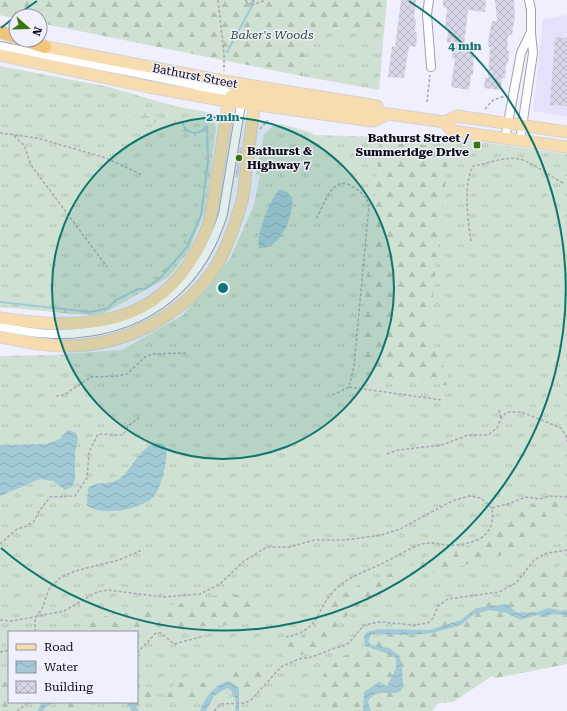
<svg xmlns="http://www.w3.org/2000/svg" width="567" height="711" font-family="'Roboto Serif',serif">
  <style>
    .built { fill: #e4e1fa }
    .grass { fill: url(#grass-tufts); fill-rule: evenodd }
    .forest { fill: url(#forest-firs) }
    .wetland { fill: url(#wetland-marsh) }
    .water { fill: url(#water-waves) }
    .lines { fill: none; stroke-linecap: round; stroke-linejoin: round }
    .stream { stroke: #a2cad6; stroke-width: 2 }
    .building { fill: url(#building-cross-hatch) }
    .minor-casing { stroke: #a19faf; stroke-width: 10 }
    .major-casing { stroke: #d3d3d4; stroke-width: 13 }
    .highway-casing { stroke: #d3d3d4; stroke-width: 14 }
    .path { stroke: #a9a8b3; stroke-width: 1.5; stroke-dasharray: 3 2; stroke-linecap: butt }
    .minor { stroke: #fff; stroke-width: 8 }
    .major { stroke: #f7dcaf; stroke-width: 11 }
    .highway { stroke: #f1c479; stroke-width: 12 }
    .ring { fill: none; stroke: #0f766e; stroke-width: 2 }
    .poi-dot { fill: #38750c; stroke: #f0effd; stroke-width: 1.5 }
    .labels { text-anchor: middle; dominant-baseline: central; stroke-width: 3; stroke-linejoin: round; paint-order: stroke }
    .park-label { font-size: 12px; font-style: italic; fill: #215130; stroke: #f0effd }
    .street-label { font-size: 12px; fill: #0b0a10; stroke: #f0effd }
    .poi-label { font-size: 12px; font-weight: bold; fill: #0b0a10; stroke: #f0effd; text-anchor: end }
    .centre { fill: #0f766e; stroke: #f0effd; stroke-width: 2 }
    .ring-label { font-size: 12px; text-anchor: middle; font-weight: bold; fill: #0f766e; stroke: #f0effd; stroke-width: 3; stroke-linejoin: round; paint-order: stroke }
  </style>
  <defs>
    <pattern id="grass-tufts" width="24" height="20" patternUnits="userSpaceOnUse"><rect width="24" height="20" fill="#cee1d2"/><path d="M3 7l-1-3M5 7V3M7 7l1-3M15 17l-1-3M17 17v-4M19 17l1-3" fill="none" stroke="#b0c0b3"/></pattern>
    <pattern id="forest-firs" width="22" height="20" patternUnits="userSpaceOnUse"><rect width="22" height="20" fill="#cee1d2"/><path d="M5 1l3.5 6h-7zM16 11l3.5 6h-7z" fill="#b0c0b3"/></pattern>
    <pattern id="wetland-marsh" width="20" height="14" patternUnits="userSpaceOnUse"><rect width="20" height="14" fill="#cee1d2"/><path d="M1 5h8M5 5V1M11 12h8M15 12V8" fill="none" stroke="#b0c0b3"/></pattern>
    <pattern id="water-waves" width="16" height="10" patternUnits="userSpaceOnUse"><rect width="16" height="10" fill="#a2cad6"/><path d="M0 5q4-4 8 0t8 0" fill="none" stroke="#8aacb7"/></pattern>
    <pattern id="building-cross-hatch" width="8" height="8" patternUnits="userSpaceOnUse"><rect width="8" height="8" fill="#d7d5e6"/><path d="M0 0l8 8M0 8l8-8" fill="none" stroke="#b7b6c4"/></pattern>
  </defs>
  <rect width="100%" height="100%" fill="#f0effd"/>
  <path class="built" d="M567 15V117L533 111 543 19Z"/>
  <path class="grass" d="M309 27 384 31 379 90 302 76Z
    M0 66 109 87 174 106 212 113 216 128 206 208 189 251 170 276 99 316 0 307Z
    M281 124 310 132 314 135 457 139 567 154V644L448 687 432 711H0V356L51 355 122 350 183 315 230 259 254 205 260 175 256 174 264 134 272 127ZM9 632H137V702H9Z"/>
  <path class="forest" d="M0 0H387L384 31 309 27 302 76 40 23V16H16V19L0 15Z
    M380 138 449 149 429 333 452 386 358 374Z
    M556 499 562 505 559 517C542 522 527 526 522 544L503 554 440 572 408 575 352 611 337 626 330 643 309 654 283 656 280 647 306 634 326 616 335 599 357 586 451 551 478 543 494 535 529 505Z
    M567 563V664L496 678 492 676 453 702 440 703 426 711H320L324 673 343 656 360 652 374 637 404 628 431 627 438 621 460 617 477 604 505 600 523 586 535 572H543Z
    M219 594 254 596C257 613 253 616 238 624L120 632H64L106 616 207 599Z
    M255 665 265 673 266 684 254 697C240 698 233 692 219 689L198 703C187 699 178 702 166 701 173 673 182 686 201 683Z
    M9 667V702H18L0 711V671Z
    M137 678 152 695 144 707C117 703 90 702 63 711L58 704 62 702H137Z"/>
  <path class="wetland" d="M122 109 183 121 189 128 198 131 204 126 210 127 209 165 202 214 186 251 160 280 142 291H138L119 300 105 311 97 313 72 314 0 305V300L20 304 92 308 104 307 114 299 148 283 173 260 194 224 198 211 204 166 206 138 204 133C203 133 200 136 197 136 189 137 184 131 177 128 159 122 139 121 122 109Z"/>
  <path class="water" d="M280 189 287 192 292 197C294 216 281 250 259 248 255 237 271 196 280 189Z
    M68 430 76 433 78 439 75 452V480L72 487 65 490 53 481 40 479 0 496V445L46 444 60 439Z
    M156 443 164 444C171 450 161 486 156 494 146 509 101 518 87 505L88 488C96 481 106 485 115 481 134 472 133 452 156 443Z
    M507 604 517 613 537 612 548 608 561 611 567 610V615L552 614 545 617 537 615 521 620 506 613 490 610 474 614 461 625 432 633 409 635 372 634 368 641 371 645 389 648 400 656C401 668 405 680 401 691 389 697 375 687 368 702L371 711H363L364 692 379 682 387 686 396 668V658L392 655 365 646 364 637 367 632 379 629 430 630 461 620 476 608Z
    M229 681 239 688V711H235C237 703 235 691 227 688L214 696 206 711H200C204 699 215 684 229 681Z
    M43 702H53L45 707 43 711H37Z
    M126 702H134L139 711H132Z"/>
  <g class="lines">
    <path class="stream" d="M227 52 253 4 252 0
      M0 302 91 312 108 308 116 300 138 289H145L160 278 187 247 201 215 208 161 207 127 206 126C199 137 187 134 182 123"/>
  </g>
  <path class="building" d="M401 0H416L414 18 416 19 415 32 417 33 416 47 409 46 404 78 388 77 392 46 395 47Z
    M443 0H486L485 12 468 10 464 46 474 47 473 75H471L469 90 451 87 455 58H452L453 43H447L448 28H445L447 8 443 7Z
    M495 0H514L515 16 512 35H508L507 51H509L508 64 506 63 505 79 502 78 501 90 484 88 485 78H488L490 47H488L489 35 492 21H497Z
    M555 37 567 38V106L550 105Z
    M240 147H242L238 177H235Z"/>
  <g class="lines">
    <g class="minor-casing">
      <path id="minor" d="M429 0 427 14 431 67
        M0 46 225 91
        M505 139 521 53 530 34
        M520 140 533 53 531 33V10L529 0
        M0 327C18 330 36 334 54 334 137 335 198 294 223 214L242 98C231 90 210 92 197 91"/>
    </g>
    <g class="major-casing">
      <path id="major" d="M36 45 223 81 377 106
        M0 55 149 87 221 100 373 121 388 114
        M445 122 452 131 567 147
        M0 318C85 331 163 328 203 238 212 219 214 197 217 176 221 152 225 127 228 102L232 95 236 94 331 108 367 111 445 122 457 116 567 132
        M0 337C22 341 46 347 69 346 126 345 180 317 213 271 226 252 236 222 242 201 245 188 245 175 247 162 250 137 254 112 257 87"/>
    </g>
    <g class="highway-casing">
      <path id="highway" d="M0 32 16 37
        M24 40 45 47"/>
    </g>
    <path class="path" d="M218 0 224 54V71
      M245 0 252 5
      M254 0 252 5 266 0
      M427 102 430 75
      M485 109 493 100 505 96
      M260 129 268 120
      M0 133 37 138 106 158 142 175
      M14 136 24 145 31 165 107 267
      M316 218C325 206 332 172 353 187 361 192 366 196 369 205L354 366 349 387 333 395
      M471 241C468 220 463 185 473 166 488 164 504 156 519 159 529 160 554 179 565 184
      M349 387 442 400
      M56 396 64 395 91 377 118 376 127 374 145 357 152 354 187 353
      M499 410 501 418
      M387 454 398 450 442 445 468 435H488L497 428 501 418 507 412H522L561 428 566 436 567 442
      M492 508 508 504 526 497 540 499 549 496 567 497
      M0 544 17 529 27 526 34 521 40 510 50 497 75 496 87 478 89 452 98 434 123 435 128 426 140 417
      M0 620 13 621 64 611 97 592 108 590 163 597 200 594 220 584 244 561 267 547H289L314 540H345L382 535 400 529 452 501 469 496 481 498 492 508C496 534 479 543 456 545 439 547 434 538 414 547 403 552 392 559 381 564 367 571 350 576 338 587 314 607 324 630 286 637
      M35 632V618L42 609 49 589 60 578 75 571 119 560 142 550
      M0 652 9 650
      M137 653 156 633H161L174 644 204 636
      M17 711 29 702
      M214 711 221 704 245 703 251 700 281 667 299 659 312 657 335 648 343 646 349 643 364 625 379 622 414 625 428 623 433 618 438 606 448 599 499 592 516 583 534 560 547 553 567 550"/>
    <use href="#minor" class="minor"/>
    <use href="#major" class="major"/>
    <use href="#highway" class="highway"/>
  </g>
  <circle cx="223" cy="288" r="171" fill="#0f766e" fill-opacity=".12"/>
  <g class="ring">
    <circle cx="223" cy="288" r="171"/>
    <path d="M1 28A342 342 0 0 1 37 1M409 1A342 342 0 1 1 1 548"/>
  </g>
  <g class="poi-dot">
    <rect x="473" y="141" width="8" height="8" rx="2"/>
    <circle cx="239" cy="158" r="4"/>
  </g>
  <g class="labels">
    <g class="park-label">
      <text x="272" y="35">Baker's Woods</text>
    </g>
    <g class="street-label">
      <text transform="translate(195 76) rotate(11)">Bathurst Street</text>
    </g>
    <g class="poi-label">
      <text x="469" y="138">Bathurst Street /<tspan x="469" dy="14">Summeridge Drive</tspan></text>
      <text x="247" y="151" text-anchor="start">Bathurst &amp;<tspan x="247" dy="14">Highway 7</tspan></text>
    </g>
  </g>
  <circle cx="223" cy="288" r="6" class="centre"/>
  <g class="ring-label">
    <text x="465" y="50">4 min</text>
    <text x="223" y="121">2 min</text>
  </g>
  <rect x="8" y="631" width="130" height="72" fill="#f0effd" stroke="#94939e"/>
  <rect x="16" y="644" width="20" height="6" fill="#f7dcaf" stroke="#94939e"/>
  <text x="44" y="651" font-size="12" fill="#0b0a10">Road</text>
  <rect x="16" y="661" width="20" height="12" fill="url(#water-waves)" stroke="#94939e"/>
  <text x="44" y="671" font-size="12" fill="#0b0a10">Water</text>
  <rect x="16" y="681" width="20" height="12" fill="url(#building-cross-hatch)" stroke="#94939e"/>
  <text x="44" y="691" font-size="12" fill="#0b0a10">Building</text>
  <g transform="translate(28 28) rotate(110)"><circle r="19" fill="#f0effd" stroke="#94939e"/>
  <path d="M0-3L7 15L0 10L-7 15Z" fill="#38750c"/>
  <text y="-6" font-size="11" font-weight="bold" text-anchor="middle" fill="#0b0a10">N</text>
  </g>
</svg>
